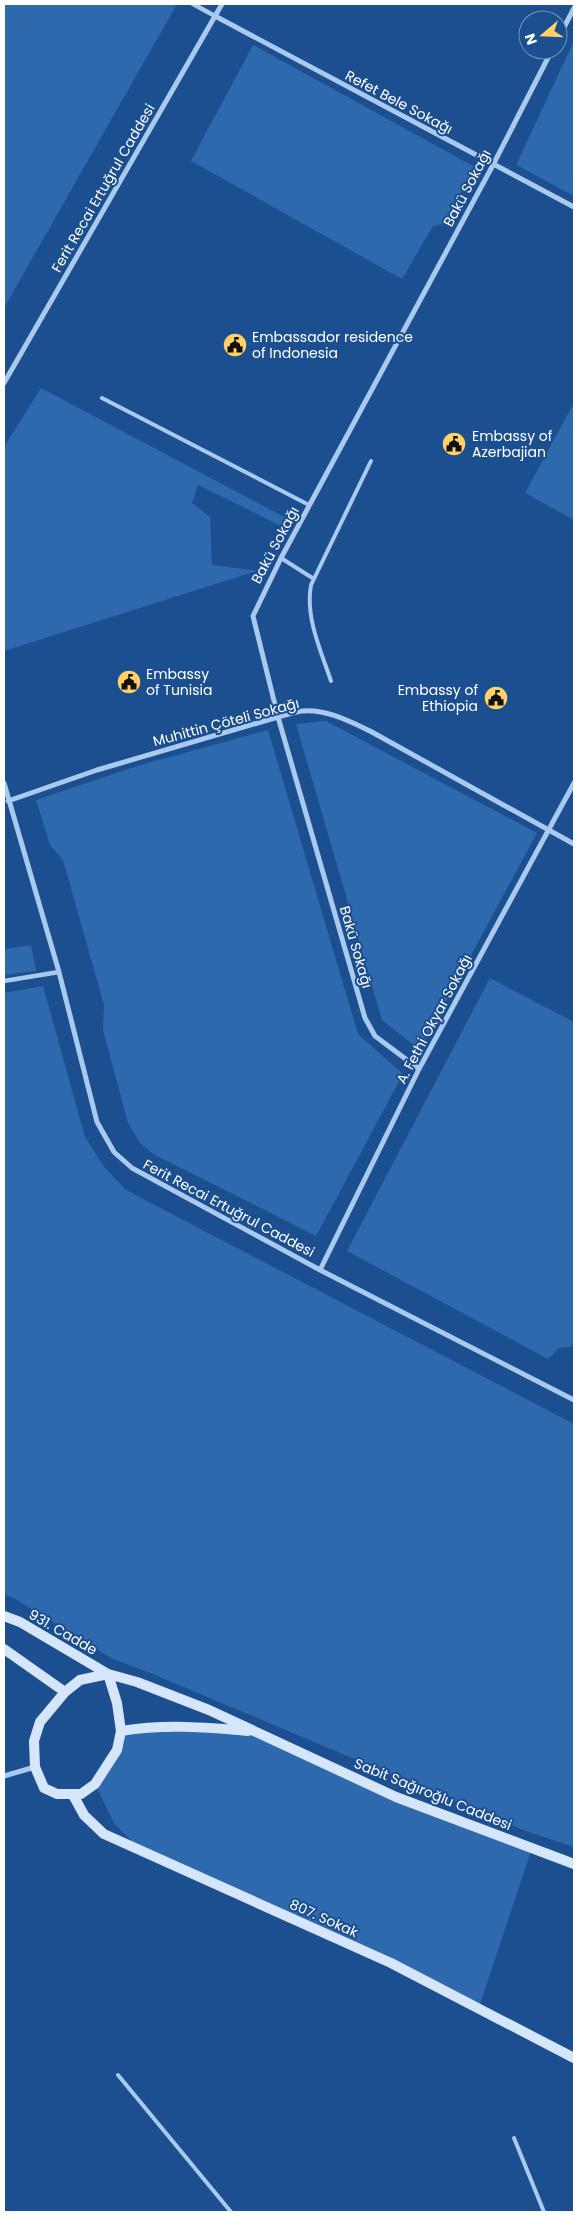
<svg xmlns="http://www.w3.org/2000/svg" width="578" height="2216" font-family="Poppins,sans-serif">
  <style>
    .green { fill: #2e69ad }
    .lines { fill: none; stroke-linecap: round; stroke-linejoin: round }
    .service { stroke: #a9c9ee; stroke-width: 4 }
    .pedestrian { stroke: #a9c9ee; stroke-width: 4.5 }
    .minor { stroke: #a9c9ee; stroke-width: 5 }
    .secondary { stroke: #d6e6fa; stroke-width: 10 }
    .labels { text-anchor: middle; dominant-baseline: central; stroke-width: 4; stroke-linejoin: round; paint-order: stroke }
    .street-label { font-size: 14px; fill: #fff; stroke: #1b4f8f }
    .poi-label { font-size: 14px; fill: #fff; stroke: #1b4f8f; text-anchor: start }
  </style>
  <rect width="100%" height="100%" fill="#1b4f8f"/>
  <path class="green" d="M4 4H177L4 308Z
    M574 41V196L516 165Z
    M253 45 475 167 445 223 433 226 402 279 191 161Z
    M41 388 286 518 281 526 198 485 192 503 210 517 212 565 257 571 4 651V447Z
    M574 403V520L525 493Z
    M326 721 537 833 420 1050 382 1020 296 724Z
    M268 730 358 1034 403 1074 316 1236 153 1154 140 1143 128 1123 103 1030 104 1005 63 860 50 845 36 800 137 766Z
    M31 945 36 971 4 975V949Z
    M490 978 574 1022V1346L559 1348 548 1359 347 1251Z
    M43 986 85 1137 105 1168 126 1190 574 1424V1847L523 1830 155 1675 111 1658 17 1600 4 1594V993Z
    M121 1731 257 1732 396 1797 532 1848 479 2007 141 1851 114 1823 95 1784Z"/>
  <g class="lines">
    <path class="service" d="M102 398 309 505
      M281 558 314 579
      M331 681C321 651 305 617 311 585L371 461
      M118 2075 231 2212
      M514 2138 544 2212"/>
    <path class="pedestrian" d="M193 4 215 16
      M4 981 59 972"/>
    <path class="minor" d="M215 16 574 207
      M558 39 574 8
      M4 383 222 4
      M4 783 59 972 97 1122 114 1152 132 1168 320 1270 574 1400
      M8 801 97 770 278 717C286 715 294 712 302 711 326 709 349 721 370 731L574 844
      M419 1069 375 1036 365 1018 278 717 253 616 281 558 493 165 552 50
      M320 1270 419 1069 574 783
      M4 1776 35 1767"/>
    <path class="secondary" d="M4 1616 20 1622 108 1674 137 1682 209 1710 396 1797 574 1864
      M4 1649 65 1692
      M108 1674 117 1703 121 1731 117 1750 95 1784 81 1794H57L44 1788 35 1767 34 1741 40 1722 65 1692 80 1680Z
      M121 1731C164 1724 205 1727 248 1731
      M73 1795 84 1815 104 1834 391 1963 574 2058"/>
  </g>
  <defs>
    <g id="civic-disc" transform="scale(1.25)"><circle r="9.5" fill="#ffd166" stroke="#1b4f8f"/><path d="M-.6-6.5H3V-4.5H.6V-3L4-1V1h2V6H-6V1h2V-1L-.6-3ZM-1.2 2.5V6h2.4V2.5Z" fill="#111"/></g>
  </defs>
  <g fill-rule="evenodd">
    <use href="#civic-disc" x="235" y="345"/>
    <use href="#civic-disc" x="454" y="444"/>
    <use href="#civic-disc" x="129" y="682"/>
    <use href="#civic-disc" x="496" y="698"/>
  </g>
  <g class="labels">
    <g class="street-label">
      <text transform="translate(399 102) rotate(28)">Refet Bele Sokağı</text>
      <text transform="translate(103 188) rotate(-60)">Ferit Recai Ertuğrul Caddesi</text>
      <text transform="translate(467 188) rotate(-62)">Bakü Sokağı</text>
      <text transform="translate(275 545) rotate(-62)">Bakü Sokağı</text>
      <text transform="translate(226 722) rotate(-15)">Muhittin Çöteli Sokağı</text>
      <text transform="translate(356 947) rotate(74)">Bakü Sokağı</text>
      <text transform="translate(434 1019) rotate(-62)">A. Fethi Okyar Sokağı</text>
      <text transform="translate(229 1208) rotate(28)">Ferit Recai Ertuğrul Caddesi</text>
      <text transform="translate(63 1632) rotate(30)">931. Cadde</text>
      <text transform="translate(433 1794) rotate(22)">Sabit Sağıroğlu Caddesi</text>
      <text transform="translate(324 1918) rotate(24)">807. Sokak</text>
    </g>
    <g class="poi-label">
      <text x="252" y="337">Embassador residence<tspan x="252" dy="16">of Indonesia</tspan></text>
      <text x="472" y="436">Embassy of<tspan x="472" dy="16">Azerbajian</tspan></text>
      <text x="146" y="674">Embassy<tspan x="146" dy="16">of Tunisia</tspan></text>
      <text x="478" y="690" text-anchor="end">Embassy of<tspan x="478" dy="16">Ethiopia</tspan></text>
    </g>
  </g>
  <rect width="578" height="2216" fill="none" stroke="#ffffff" stroke-width="10"/>
  <g transform="translate(543 35) rotate(251)"><circle r="24" fill="#1b4f8f" stroke="#7695bc"/>
  <path d="M0-4L9 19L0 12L-9 19Z" fill="#ffd166"/>
  <text y="-8" font-size="14" font-weight="bold" text-anchor="middle" fill="#ffffff">N</text>
  </g>
</svg>
